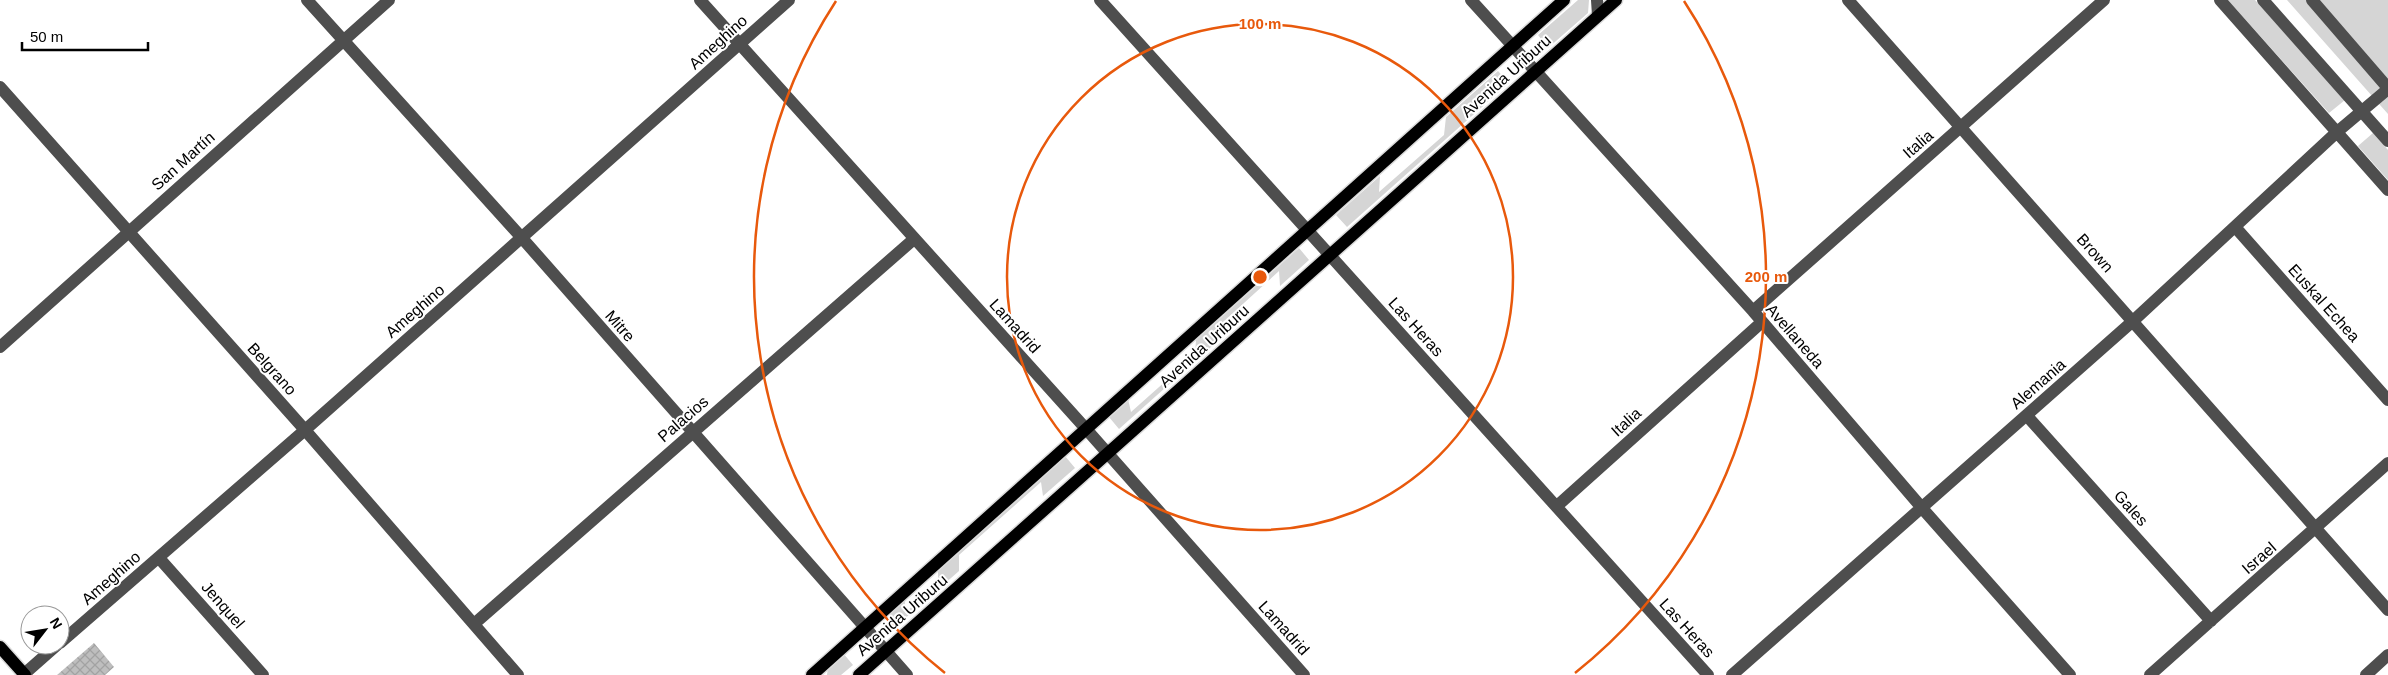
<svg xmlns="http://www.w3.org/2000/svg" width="2388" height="675" font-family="Arial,sans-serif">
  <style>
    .grass { fill: #d5d5d5 }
    .building { fill: url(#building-cross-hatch) }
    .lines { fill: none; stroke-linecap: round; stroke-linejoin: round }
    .major-casing { stroke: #dbdbdb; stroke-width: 15 }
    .minor { stroke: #4e4e4e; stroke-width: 12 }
    .major { stroke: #000; stroke-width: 12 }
    .ring { fill: none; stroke: #e8590c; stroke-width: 2.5 }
    .labels { text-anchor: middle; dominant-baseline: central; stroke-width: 4; stroke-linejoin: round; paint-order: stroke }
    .street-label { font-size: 16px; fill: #000; stroke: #fff }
    .centre { fill: #e8590c; stroke: #fff; stroke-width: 2.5 }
    .ring-label { font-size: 15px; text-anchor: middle; font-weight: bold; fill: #e8590c; stroke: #fff; stroke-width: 4; stroke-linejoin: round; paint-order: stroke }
  </style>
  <defs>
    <pattern id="building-cross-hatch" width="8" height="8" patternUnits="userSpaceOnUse" patternTransform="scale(1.25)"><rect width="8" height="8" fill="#bebebe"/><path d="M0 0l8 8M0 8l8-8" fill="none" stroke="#a2a2a2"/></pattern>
  </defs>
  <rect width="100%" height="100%" fill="#fff"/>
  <path class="grass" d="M1578 0H1589L1588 13 1548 48 1538 35Z
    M2228 0H2255L2345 100 2329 113Z
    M2287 0H2388V114Z
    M1498 71 1509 83 1347 227 1336 215 1380 176 1379 192 1444 135 1446 117Z
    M2373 133 2388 150V180L2358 146Z
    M1299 248 1309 260 1280 286 1279 271 1222 323 1221 338 1119 429 1109 417 1128 399 1131 412 1195 355 1196 340Z
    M1065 456 1075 468 1043 496 1041 482 959 555V571L894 628 885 616 905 598V613L938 582V569Z
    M843 653 853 665 841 675H827L828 667Z"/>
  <path class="building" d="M94 643 114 667 105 675H57Z"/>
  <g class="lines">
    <g class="major-casing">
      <path id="major" d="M0 647 25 675
        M812 675 1564 0
        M859 675 1616 0"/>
    </g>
    <path class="minor" d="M307 0 522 238 907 675
      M700 0 1087 430 1304 675
      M1100 0 1708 675
      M1471 0 1753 311 1922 508 2070 675
      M1597 0 1598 15
      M1848 0 2388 610
      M2220 0 2388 190
      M2263 0 2388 141
      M2312 0 2388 88
      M0 87 305 430 518 675
      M2236 228 2388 400
      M1753 311 2104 0
      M0 347 389 0
      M2027 416 2211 621
      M1557 506 1762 322
      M159 558 263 675
      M474 624 914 239
      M60 643 305 430 789 0
      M23 675 57 645
      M1732 675 2133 321 2337 132 2388 89
      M2150 675 2388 463
      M2366 675 2388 655"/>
    <use href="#major" class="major"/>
  </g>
  <g class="ring">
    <circle cx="1260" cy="277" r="253"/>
    <path d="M945 673A506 506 0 0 1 836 1M1684 1A506 506 0 0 1 1575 673"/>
  </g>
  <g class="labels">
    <g class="street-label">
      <text transform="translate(718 42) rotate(-42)">Ameghino</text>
      <text transform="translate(1506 76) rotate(-42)">Avenida Uriburu</text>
      <text transform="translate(1918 144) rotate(-41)">Italia</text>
      <text transform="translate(183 161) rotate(-42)">San Martín</text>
      <text transform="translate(2095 253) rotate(48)">Brown</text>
      <text transform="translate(2324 303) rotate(48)">Euskal Echea</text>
      <text transform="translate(415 311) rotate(-41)">Ameghino</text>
      <text transform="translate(620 326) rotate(49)">Mitre</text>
      <text transform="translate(1015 326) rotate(48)">Lamadrid</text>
      <text transform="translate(1416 327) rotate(48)">Las Heras</text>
      <text transform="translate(1795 336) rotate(49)">Avellaneda</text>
      <text transform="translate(1204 346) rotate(-42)">Avenida Uriburu</text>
      <text transform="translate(272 369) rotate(48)">Belgrano</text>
      <text transform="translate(2038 384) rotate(-41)">Alemania</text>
      <text transform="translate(683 419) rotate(-41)">Palacios</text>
      <text transform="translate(1626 422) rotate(-42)">Italia</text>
      <text transform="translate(2131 508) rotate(48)">Gales</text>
      <text transform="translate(2259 558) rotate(-41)">Israel</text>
      <text transform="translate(111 578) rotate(-41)">Ameghino</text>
      <text transform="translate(223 605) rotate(49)">Jenquel</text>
      <text transform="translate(902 615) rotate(-41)">Avenida Uriburu</text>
      <text transform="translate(1284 628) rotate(48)">Lamadrid</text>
      <text transform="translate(1687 628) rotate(48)">Las Heras</text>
    </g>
  </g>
  <circle cx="1260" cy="277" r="8" class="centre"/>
  <g class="ring-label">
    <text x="1260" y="29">100 m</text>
    <text x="1766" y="282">200 m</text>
  </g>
  <g transform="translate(45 630) rotate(59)"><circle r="24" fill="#ffffff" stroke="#999999"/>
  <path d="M0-4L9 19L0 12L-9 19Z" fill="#000000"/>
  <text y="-8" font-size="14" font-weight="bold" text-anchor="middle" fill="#000000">N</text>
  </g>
  <path d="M22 42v8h126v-8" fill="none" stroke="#000000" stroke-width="2.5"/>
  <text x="30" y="42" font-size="15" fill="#000000" stroke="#ffffff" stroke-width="4" paint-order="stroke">50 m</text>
</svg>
